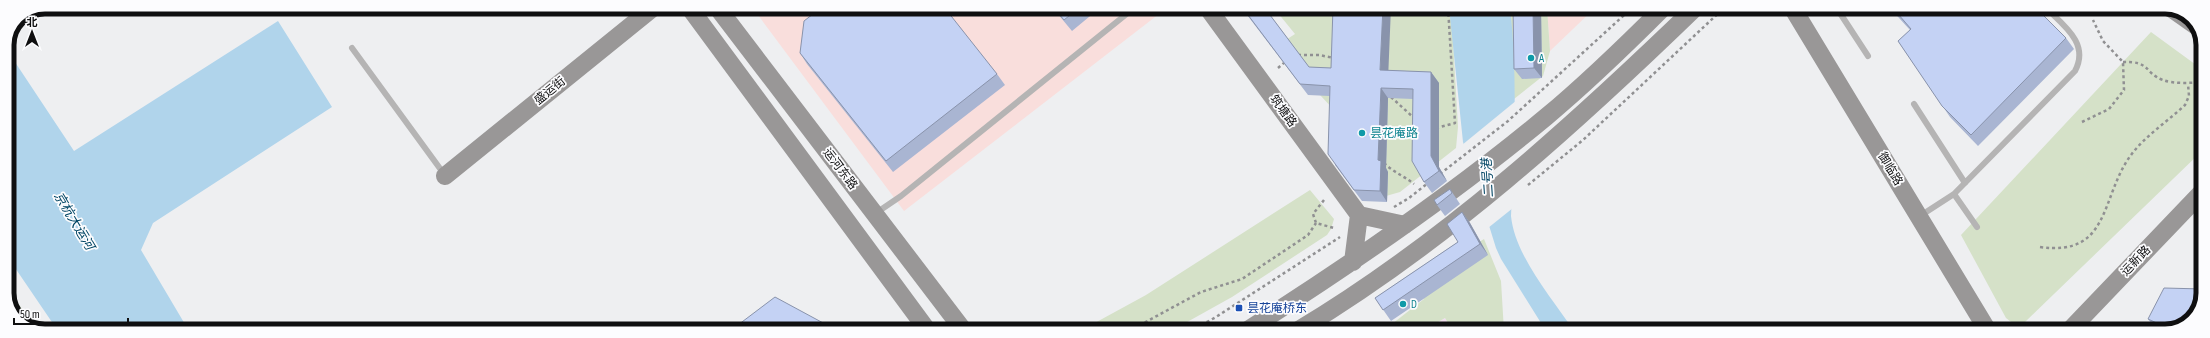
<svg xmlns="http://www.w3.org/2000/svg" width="2210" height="338" font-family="'Sofia Sans Condensed','Noto Sans SC',sans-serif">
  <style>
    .commercial { fill: #f9dedc }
    .education { fill: #f2deee }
    .green { fill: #d5e1c8 }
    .water { fill: #b0d4eb }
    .pier { fill: #eeeff1 }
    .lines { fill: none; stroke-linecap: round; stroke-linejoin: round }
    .path { stroke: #909092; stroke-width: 2.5; stroke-dasharray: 3 3; stroke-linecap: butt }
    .lane { stroke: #b5b4b4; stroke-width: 6 }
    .secondary { stroke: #999797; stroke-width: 18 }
    .wall { fill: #a9b5d2 }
    .shaded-wall { fill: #8993ab }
    .building { fill: #c4d2f4; stroke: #8993ab }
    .culture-dot { fill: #0f9aa8; stroke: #fcfcfe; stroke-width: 1.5 }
    .transit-dot { fill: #1a4fb4; stroke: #fcfcfe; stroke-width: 1.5 }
    .labels { text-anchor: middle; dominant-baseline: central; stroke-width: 3.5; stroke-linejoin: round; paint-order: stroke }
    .culture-label { font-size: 12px; fill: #0d838f; stroke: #fcfcfe; text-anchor: start }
    .street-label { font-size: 12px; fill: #0f0f10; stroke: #fcfcfe }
    .transit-label { font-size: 12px; fill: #164399; stroke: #fcfcfe; text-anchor: start }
    .water-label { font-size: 13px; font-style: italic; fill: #004564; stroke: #fcfcfe }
    .rim { fill: none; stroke: #0f0f10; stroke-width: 5 }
  </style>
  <rect width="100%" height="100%" fill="#eeeff1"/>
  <path class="commercial" d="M752 7H1168L904 211Z
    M1547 7H1596L1550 51Z"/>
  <path class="education" d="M1445 318 1453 331H1424Z"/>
  <path class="green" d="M1273 7H1451L1458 127 1456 148 1400 192 1386 196 1335 111 1275 47 1295 34Z
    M1508 7H1547L1550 51 1543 76 1514 99Z
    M2151 32 2203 70V150L2024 323 2015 325 2006 318 1961 235Z
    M1310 190 1334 219 1331 229 1327 235 1232 297 1171 331H1080L1146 295Z
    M1484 239 1501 281 1504 331H1453L1445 318 1423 331H1383L1424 299 1421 278Z
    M7 287 35 328 18 320 7 298Z"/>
  <path class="water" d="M1449 7H1510C1518 77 1514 147 1511 216 1515 256 1552 298 1574 331H1546L1501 259 1496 248 1463 142Z
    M278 21 332 107 153 223 141 250 189 331H58L7 256V50L74 151Z"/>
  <path class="pier" d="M1517 100 1513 208 1488 228 1462 145Z"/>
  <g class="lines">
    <path class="path" d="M1298 55H1319L1334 58
      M2123 62C2151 61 2144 73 2163 80 2173 84 2192 83 2203 82
      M1278 68 1285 62
      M1391 97 1414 118
      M2082 122 2109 109 2124 90 2123 62 2103 41 2093 20
      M1436 128 1455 123 1448 7
      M1384 163C1393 172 1404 176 1414 184
      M1440 174 1508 121 1633 7
      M1528 185 1583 140 1725 7
      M1324 200 1313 214 1316 223 1334 228
      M1394 207 1409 198 1428 183
      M2040 247C2111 257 2100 197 2131 155 2145 136 2167 122 2185 105L2189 96 2188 84
      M1129 331 1201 292 1242 279 1308 235 1316 223
      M1191 331 1216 317 1340 237"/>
    <path class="lane" d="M1836 7 1868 56
      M352 48 444 174
      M1914 104 1965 183
      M1954 194 1977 227
      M876 213 901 196 1134 8
      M1920 216 1954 194 2075 71C2090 43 2063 25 2045 7"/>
    <path class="secondary" d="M689 7 928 331
      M717 7 964 331
      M1207 7 1359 215 1405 225
      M1792 7 1988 331
      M2169 7 2196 26
      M445 176 654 7
      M1353 262 1359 215
      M1246 331C1350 265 1451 196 1546 117 1587 83 1626 45 1664 7
      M1297 331C1444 243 1573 126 1696 7
      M2069 331 2203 191"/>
  </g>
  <path class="wall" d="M1052 7H1101L1072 31Z
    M1241 7H1264L1309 67 1431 72 1439 83V167L1447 181 1432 193 1424 182 1413 99 1388 98 1386 168 1388 172 1387 202 1362 201 1335 165 1330 96 1308 95Z
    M1513 7H1541L1542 78 1522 79 1514 69Z
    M1889 7H2035L2066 38 2074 49 1978 146 1950 117 1898 41 1910 30Z
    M800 53 997 74 1005 85 893 172 807 64Z
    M1450 189 1460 204 1445 216 1437 205Z
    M1462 212 1470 223 1488 255 1391 321 1375 298 1458 242Z
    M2148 319 2190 322 2165 331H2157Z"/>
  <path class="shaded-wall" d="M1383 7H1391L1388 80 1380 70Z
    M1533 7H1541L1542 78 1534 68Z
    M1431 72 1439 83V167L1447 181 1439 171 1431 156Z
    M1381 88 1388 98 1386 168 1388 172 1387 202 1380 191 1378 160Z
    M1462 212 1470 223 1488 255 1480 244Z"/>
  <path class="building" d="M822 7H944L997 74 886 161 800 53 804 21Z
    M1053 7H1080L1064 20Z
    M1242 7H1264L1309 67 1331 68 1333 7H1383L1380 70 1431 72V156L1439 171 1424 182 1412 161 1413 89 1381 88 1378 160 1381 161 1380 191 1354 190 1328 154 1330 86 1300 84Z
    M1513 7H1533L1534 68 1514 69Z
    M1892 7H2035L2066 38 1971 135 1942 106 1898 41 1911 29Z
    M1450 189 1452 193 1437 205 1434 200Z
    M1462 212 1480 244 1383 310 1375 298 1458 242 1447 224Z
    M2164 288 2203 289V298L2190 322 2170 329 2148 319Z
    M775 297 838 331H730Z"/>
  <g class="culture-dot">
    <circle cx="1531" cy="58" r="4"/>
    <circle cx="1362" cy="133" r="4"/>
    <circle cx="1403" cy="304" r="4"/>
  </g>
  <rect class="transit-dot" x="1235" y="304" width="8" height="8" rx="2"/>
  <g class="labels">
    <g class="culture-label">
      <text x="1539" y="58">A</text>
      <text x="1370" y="133">昙花庵路</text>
      <text x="1411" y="304">D</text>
    </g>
    <g class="street-label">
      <text transform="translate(550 91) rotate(-39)">盛运街</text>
      <text transform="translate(1283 111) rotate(54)">筑塘路</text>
      <text transform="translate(840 169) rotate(53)">运河东路</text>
      <text transform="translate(1890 169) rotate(59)">御临路</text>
      <text transform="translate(2136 261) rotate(-46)">运新路</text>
    </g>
    <g class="transit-label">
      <text x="1247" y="308">昙花庵桥东</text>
    </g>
    <g class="water-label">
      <text transform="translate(1488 178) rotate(-94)">二号港</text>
      <text transform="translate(74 221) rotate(59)">京杭大运河</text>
    </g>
  </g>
  <path d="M0 0H2210V338H0ZM45 14H2165A31 31 0 0 1 2196 45V293A31 31 0 0 1 2165 324H45A31 31 0 0 1 14 293V45A31 31 0 0 1 45 14Z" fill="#fcfcfe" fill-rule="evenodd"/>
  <path class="rim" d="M45 14H2165A31 31 0 0 1 2196 45V293A31 31 0 0 1 2165 324H45A31 31 0 0 1 14 293V45A31 31 0 0 1 45 14Z"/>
  <g transform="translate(32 32)" stroke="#fcfcfe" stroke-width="3" paint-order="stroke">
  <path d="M0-3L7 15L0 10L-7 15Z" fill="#0f0f10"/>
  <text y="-6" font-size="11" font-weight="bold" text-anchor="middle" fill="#0f0f10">北</text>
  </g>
  <path d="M14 318v6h114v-6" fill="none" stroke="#0f0f10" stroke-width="2"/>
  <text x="20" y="318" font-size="12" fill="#0f0f10" stroke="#fcfcfe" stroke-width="3" paint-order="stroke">50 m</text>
</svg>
